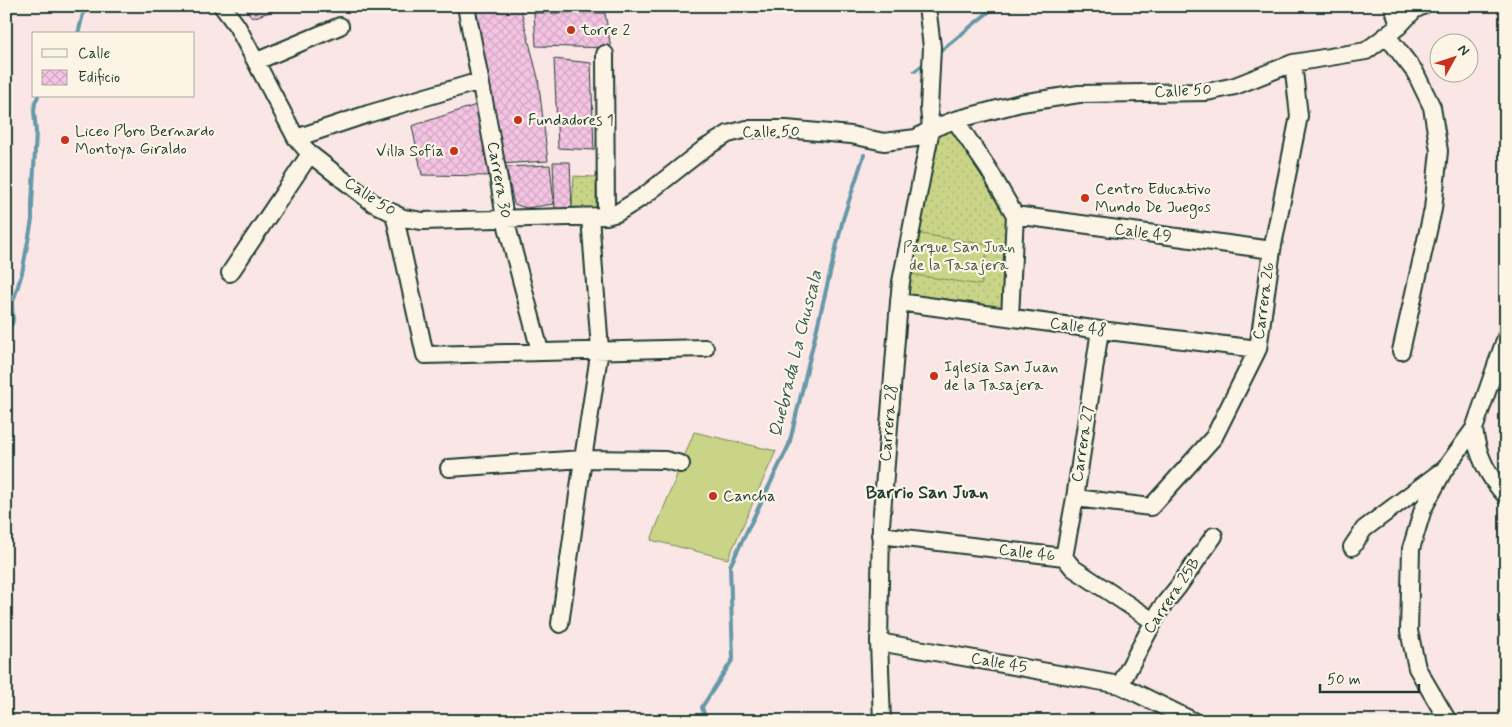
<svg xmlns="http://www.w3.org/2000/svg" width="1512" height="727" font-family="Mynerve,sans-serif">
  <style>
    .grass { fill: url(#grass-dots); stroke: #74885e }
    .garden { fill: #c9d487; stroke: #74885e }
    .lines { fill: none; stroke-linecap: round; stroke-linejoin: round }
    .stream { stroke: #6598a8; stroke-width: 4 }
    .building { fill: url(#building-cross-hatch); stroke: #1f3d34 }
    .minor-casing { stroke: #1f3d34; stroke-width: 20 }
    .minor { stroke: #fcf5e5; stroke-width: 16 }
    .poi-dot { fill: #c8321e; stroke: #fcf5e5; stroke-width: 2 }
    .labels { text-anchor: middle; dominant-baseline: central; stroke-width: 4.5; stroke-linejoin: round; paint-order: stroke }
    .poi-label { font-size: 16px; fill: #1f3d34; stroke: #fcf5e5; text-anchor: start }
    .street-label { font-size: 16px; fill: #1f3d34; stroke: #fcf5e5 }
    .park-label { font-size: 16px; fill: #415b45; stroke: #fcf5e5 }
    .water-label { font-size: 18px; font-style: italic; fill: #365b5b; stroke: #fcf5e5 }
    .neighbourhood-label { font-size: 18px; font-weight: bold; fill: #1f3d34; stroke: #fcf5e5 }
  </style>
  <defs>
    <pattern id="grass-dots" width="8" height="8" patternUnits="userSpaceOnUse" patternTransform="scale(1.25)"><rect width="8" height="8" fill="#c9d487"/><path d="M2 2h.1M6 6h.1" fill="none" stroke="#acb775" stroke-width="1.8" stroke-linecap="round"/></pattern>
    <pattern id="building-cross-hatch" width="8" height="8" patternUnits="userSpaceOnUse" patternTransform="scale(1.25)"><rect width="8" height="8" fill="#f5c3e3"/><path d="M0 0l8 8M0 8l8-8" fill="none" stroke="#d2a8c3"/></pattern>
  </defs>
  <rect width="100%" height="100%" fill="#fae6e4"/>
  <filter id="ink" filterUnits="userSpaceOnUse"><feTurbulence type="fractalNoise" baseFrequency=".02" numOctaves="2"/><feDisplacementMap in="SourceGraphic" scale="10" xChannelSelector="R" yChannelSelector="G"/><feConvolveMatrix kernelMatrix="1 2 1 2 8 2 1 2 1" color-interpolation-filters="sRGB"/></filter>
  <g filter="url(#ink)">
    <path class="grass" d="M955 120 1013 215 1008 316 900 302 924 134Z
      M574 176 596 177V209H572Z"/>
    <path class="garden" d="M915 233 988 245 981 285 909 274Z
      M694 432 776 451 728 559 651 540Z"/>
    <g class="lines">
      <path class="stream" d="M78 34 85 6
        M937 54 996 6
        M915 71 925 63
        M6 328 12 324 13 320 12 305 22 273 32 220V204L36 132 34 111 35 103 38 96
        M706 721 702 707 733 659 730 566 789 445 843 219 864 155"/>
    </g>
    <path class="building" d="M244 6H287L252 18Z
      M475 6H520L538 78 548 161 500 164Z
      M534 13H605L611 48 536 46Z
      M554 59 591 63 594 150 558 148Z
      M479 104 496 176 422 175 412 126Z
      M553 162H570L572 209 555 211Z
      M550 165 554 204 526 208 514 204 506 167Z"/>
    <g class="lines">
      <g class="minor-casing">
        <path id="minor" d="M222 6 237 26 296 138 310 154 373 203 403 218 422 221 606 216 617 213 644 196 705 148 728 134 747 129H786L851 135 884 142 916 138 931 129 955 120 1021 103 1079 94 1207 92 1235 86 1293 63 1366 51 1399 26 1414 10 1422 6
          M466 6 498 174 505 219 540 351
          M1393 6 1399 26
          M1387 36 1415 72 1432 107 1439 151 1433 209 1401 351
          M605 54 606 216
          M257 61 340 26
          M955 120 989 170 1015 215 1010 317
          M296 138 368 114 480 81
          M394 213 425 355 705 348
          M1015 215 1272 250
          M230 273 310 154
          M899 302 1100 330 1258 349
          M1474 429C1477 454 1488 477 1506 496
          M449 468 583 459 665 460 681 464
          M1075 498 1151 507 1214 437 1258 349 1272 250 1299 116 1293 63
          M880 535 1064 557 1073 568 1153 621
          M1352 547 1364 529 1439 473
          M1064 557 1075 498 1100 330
          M560 624 583 459 600 349 590 217
          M879 642 1120 685 1193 721
          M1120 685 1161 608 1178 587 1214 536
          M882 721 879 642 881 525 899 302 901 282 931 129 929 108 932 47 927 6
          M1448 721 1417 668 1409 631 1411 549 1423 509 1444 470 1474 429 1506 337"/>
      </g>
      <use href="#minor" class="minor"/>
    </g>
  </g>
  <g class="poi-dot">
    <circle cx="571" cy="30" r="5"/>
    <circle cx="518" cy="120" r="5"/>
    <circle cx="65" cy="140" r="5"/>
    <circle cx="454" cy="151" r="5"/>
    <circle cx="1085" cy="198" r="5"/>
    <circle cx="934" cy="376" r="5"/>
    <circle cx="713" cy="496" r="5"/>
  </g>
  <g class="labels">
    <g class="poi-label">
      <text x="581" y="30">torre 2</text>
      <text x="528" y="120">Fundadores 1</text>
      <text x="75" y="131">Liceo Pbro Bernardo<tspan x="75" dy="18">Montoya Giraldo</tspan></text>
      <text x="444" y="151" text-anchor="end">Villa Sofía</text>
      <text x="1095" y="189">Centro Educativo<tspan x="1095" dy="18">Mundo De Juegos</tspan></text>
      <text x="944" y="367">Iglesia San Juan<tspan x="944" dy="18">de la Tasajera</tspan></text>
      <text x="723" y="496">Cancha</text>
    </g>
    <g class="street-label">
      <text transform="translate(1183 91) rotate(-3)">Calle 50</text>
      <text transform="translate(771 132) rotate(-1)">Calle 50</text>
      <text transform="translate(499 180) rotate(80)">Carrera 30</text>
      <text transform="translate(370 197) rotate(33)">Calle 50</text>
      <text transform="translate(1143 233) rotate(8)">Calle 49</text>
      <text transform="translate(1264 301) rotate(-82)">Carrera 26</text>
      <text transform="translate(1078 327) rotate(8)">Calle 48</text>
      <text transform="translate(889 423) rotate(-85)">Carrera 28</text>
      <text transform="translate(1083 444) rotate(-81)">Carrera 27</text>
      <text transform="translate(1027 553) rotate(7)">Calle 46</text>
      <text transform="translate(1172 596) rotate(-56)">Carrera 25B</text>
      <text transform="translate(999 663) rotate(10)">Calle 45</text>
    </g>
    <g class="park-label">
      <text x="959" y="247">Parque San Juan<tspan x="959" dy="18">de la Tasajera</tspan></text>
    </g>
    <g class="water-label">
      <text transform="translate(796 354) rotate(-76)">Quebrada La Chuscala</text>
    </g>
    <g class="neighbourhood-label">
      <text x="927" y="493">Barrio San Juan</text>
    </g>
  </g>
  <rect width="1512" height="727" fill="none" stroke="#fcf5e5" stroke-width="25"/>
  <rect x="12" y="12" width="1487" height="702" fill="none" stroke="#1f3d34" stroke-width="2" filter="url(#ink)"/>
  <rect x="32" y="32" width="162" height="65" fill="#fcf5e5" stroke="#a4ab9e"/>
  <rect x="42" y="49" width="25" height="8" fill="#fcf5e5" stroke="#a4ab9e"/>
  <text x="78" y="58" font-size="15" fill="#1f3d34">Calle</text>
  <rect x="42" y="70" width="25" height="15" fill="url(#building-cross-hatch)" stroke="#a4ab9e"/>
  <text x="78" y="82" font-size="15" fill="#1f3d34">Edificio</text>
  <g transform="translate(1454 58) rotate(50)"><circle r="24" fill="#fcf5e5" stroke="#a4ab9e"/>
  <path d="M0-4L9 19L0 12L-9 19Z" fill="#c8321e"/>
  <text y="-8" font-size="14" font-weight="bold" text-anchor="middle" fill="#1f3d34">N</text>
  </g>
  <path d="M1320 684v8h99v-8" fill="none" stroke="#1f3d34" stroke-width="2.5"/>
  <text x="1327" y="684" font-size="15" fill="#1f3d34" stroke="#fcf5e5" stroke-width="4" paint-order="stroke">50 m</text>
</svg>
